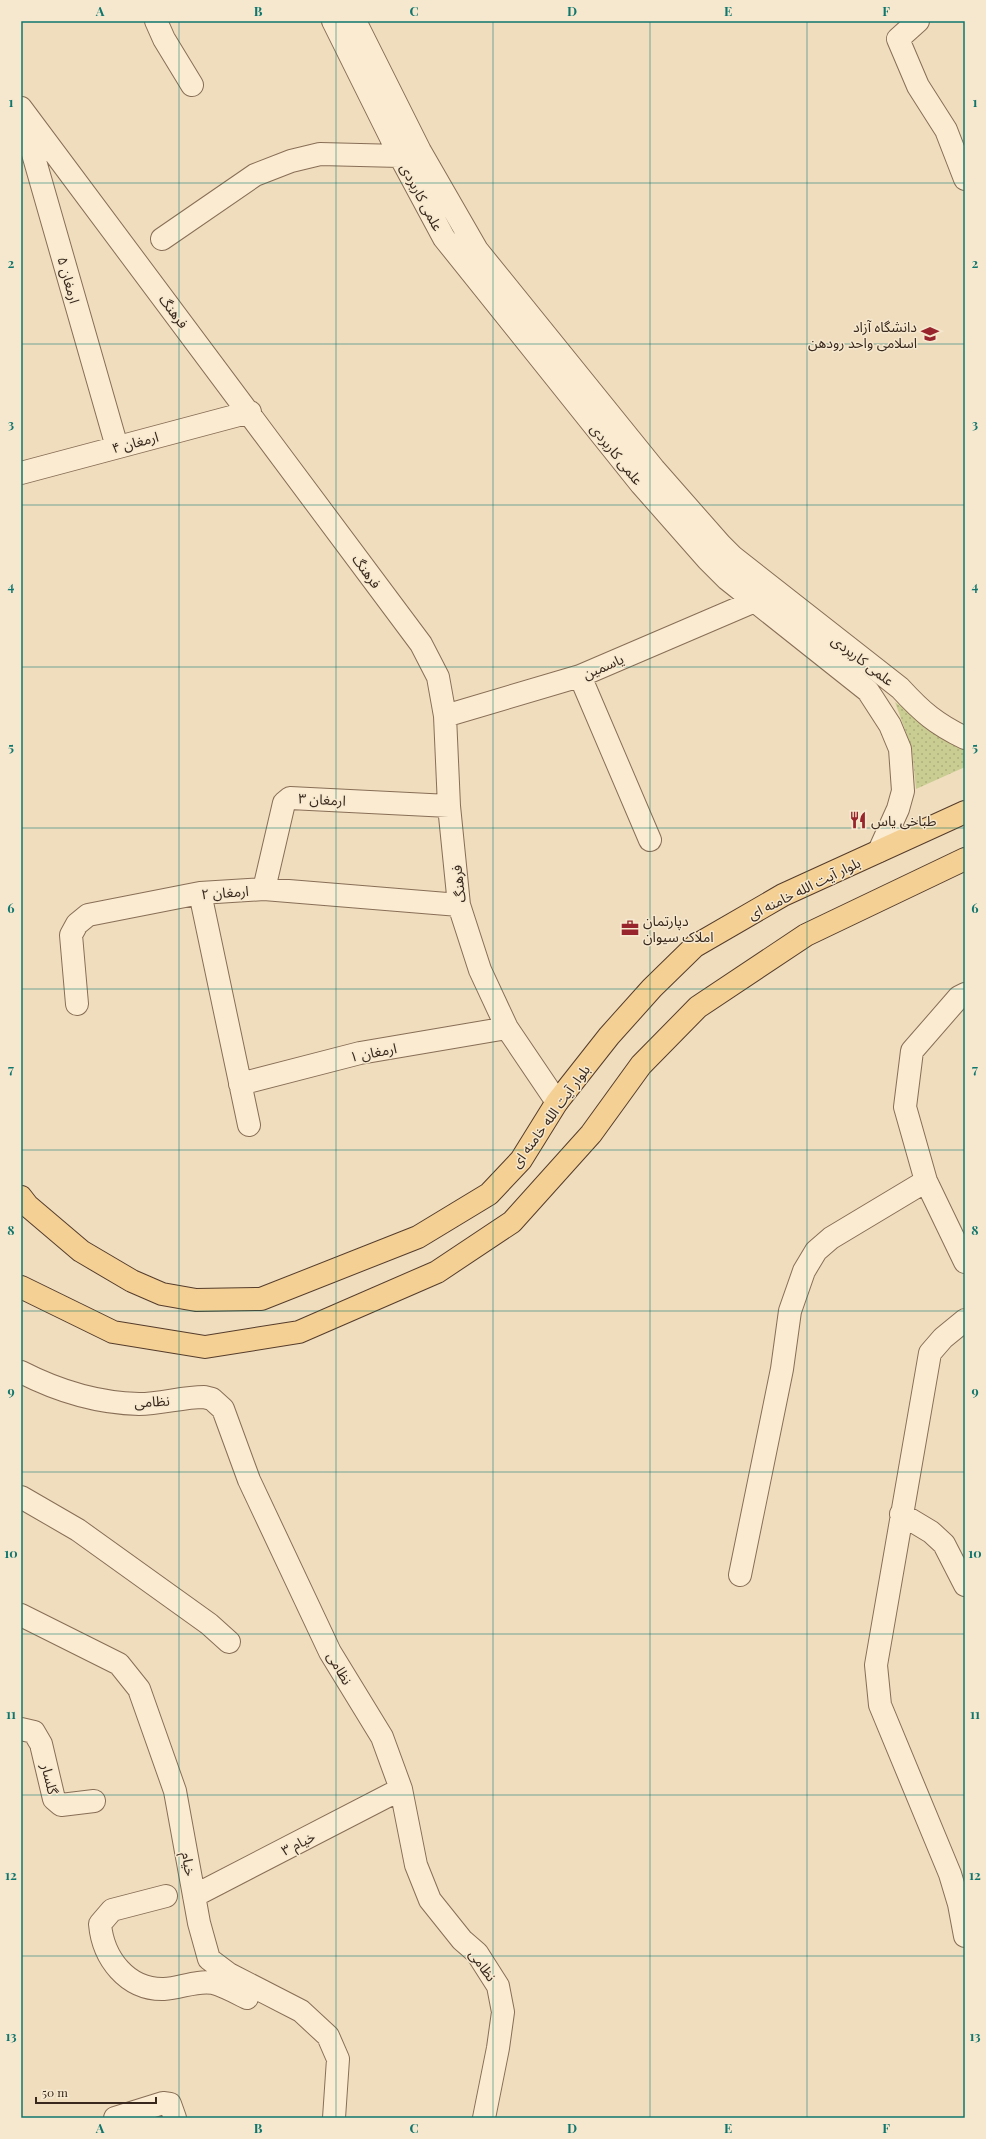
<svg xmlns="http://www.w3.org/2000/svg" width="986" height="2139" font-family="'Playfair Display','Noto Sans Arabic',serif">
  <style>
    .grass { fill: url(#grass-dots) }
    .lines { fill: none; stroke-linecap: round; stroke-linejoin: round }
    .minor-casing { stroke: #886e56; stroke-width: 24 }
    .major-casing { stroke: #553c2b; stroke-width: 24 }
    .minor { stroke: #faebd1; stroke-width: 22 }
    .major { stroke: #f4d094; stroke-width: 22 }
    .grid { fill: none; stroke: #0f766e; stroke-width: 1; stroke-opacity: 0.55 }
    .labels { text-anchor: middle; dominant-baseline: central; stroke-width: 3; stroke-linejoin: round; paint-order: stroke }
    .street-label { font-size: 14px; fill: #37271c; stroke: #f6e8ce }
    .poi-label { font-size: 14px; fill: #37271c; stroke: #f6e8ce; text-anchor: start }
    .neatline { fill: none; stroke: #0f766e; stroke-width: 1.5 }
    .grid-label { font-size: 13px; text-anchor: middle; font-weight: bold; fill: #0f766e }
  </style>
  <defs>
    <pattern id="grass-dots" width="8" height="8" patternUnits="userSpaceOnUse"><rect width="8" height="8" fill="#cacd92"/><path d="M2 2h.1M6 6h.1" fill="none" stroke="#aeb07d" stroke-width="1.8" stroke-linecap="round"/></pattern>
  </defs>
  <rect width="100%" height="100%" fill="#efddbe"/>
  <path class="grass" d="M895 702 952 744 965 749V767L916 789 912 749Z"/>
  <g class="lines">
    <g class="minor-casing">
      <path id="minor" d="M156 21 164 39 192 85
        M333 21 400 156 444 238 641 484 708 560 727 579 868 691 890 725 900 749 903 791 898 809 879 851
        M355 21 420 151 477 250 654 469 720 544 733 557 900 688C922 712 936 724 965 738
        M918 21 898 39 918 86 946 130 965 179
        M21 108 421 644 438 677 445 716 449 806 459 905 480 970 507 1028 557 1102
        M23 119 117 447
        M162 239 255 175 291 161 320 154 400 156 413 152
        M21 473 250 412
        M580 676 650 840
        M445 716 580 676 755 601
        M264 889 284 803 290 798 449 806
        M200 893 249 1125
        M965 994 959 997 912 1051 905 1107 926 1181 965 1262
        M77 1004 71 935 77 924 88 915 200 893 264 889 459 905
        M240 1084 360 1053 507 1028
        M965 1320 943 1338 930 1353 876 1665 880 1705 950 1874 959 1904 965 1936
        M21 1372C58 1391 98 1403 139 1404 161 1404 182 1397 204 1397L212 1399 223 1409 249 1480 330 1652 382 1737 401 1789 416 1865 430 1900 462 1940 477 1953 498 1986 503 2012 498 2048 484 2118
        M21 1497 78 1530 209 1624 229 1642
        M901 1514 931 1532 944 1544 965 1585
        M740 1575 782 1369 790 1311 804 1271 816 1251 831 1238 926 1181
        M21 1615 119 1664 139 1689 175 1791 199 1923 209 1959 229 1974 301 2011 328 2036 338 2059 334 2118
        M21 1729 34 1732 41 1744 54 1799 61 1805 94 1801
        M166 1896 112 1910 100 1924C103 1958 127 1990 164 1989 181 1988 197 1980 213 1983 224 1986 237 1993 247 1998
        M194 1896 401 1789
        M115 2118 163 2103 170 2104 175 2118"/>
    </g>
    <g class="major-casing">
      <path id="major" d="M21 1197 28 1206 81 1251 132 1281 162 1294 196 1300 261 1299 418 1237 489 1194 521 1160 557 1102 609 1036 652 988 695 946 783 895 965 812
        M21 1287 113 1332 205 1347 299 1332 437 1272 512 1222 591 1134 641 1065 698 1007 806 935 965 859"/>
    </g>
    <use href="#minor" class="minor"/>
    <use href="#major" class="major"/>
  </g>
  <path class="grid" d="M179 21V2118M336 21V2118M493 21V2118M650 21V2118M807 21V2118M21 183H965M21 344H965M21 505H965M21 667H965M21 828H965M21 989H965M21 1150H965M21 1311H965M21 1472H965M21 1634H965M21 1795H965M21 1956H965"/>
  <defs>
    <g id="university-bare" transform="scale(1.38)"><path d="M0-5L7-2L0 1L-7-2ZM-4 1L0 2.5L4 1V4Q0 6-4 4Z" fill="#98252d" stroke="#f6e8ce" stroke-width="2.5" paint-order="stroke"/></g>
    <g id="restaurant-bare" transform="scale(1.38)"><path d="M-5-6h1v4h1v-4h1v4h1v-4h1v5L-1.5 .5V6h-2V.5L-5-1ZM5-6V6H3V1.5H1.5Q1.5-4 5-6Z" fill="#98252d" stroke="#f6e8ce" stroke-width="2.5" paint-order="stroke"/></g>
    <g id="office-bare" transform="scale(1.38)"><path d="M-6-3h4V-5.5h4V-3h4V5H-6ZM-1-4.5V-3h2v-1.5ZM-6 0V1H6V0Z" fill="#98252d" stroke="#f6e8ce" stroke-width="2.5" paint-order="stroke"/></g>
  </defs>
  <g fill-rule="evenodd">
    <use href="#university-bare" x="930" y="334"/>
    <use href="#restaurant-bare" x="858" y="820"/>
    <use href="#office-bare" x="630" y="928"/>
  </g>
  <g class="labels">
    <g class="street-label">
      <text transform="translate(422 197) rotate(62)">علمی کاربردی</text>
      <text transform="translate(69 280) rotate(74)">ارمغان ۵</text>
      <text transform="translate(174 311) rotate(53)">فرهنگ</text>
      <text transform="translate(135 442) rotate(-15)">ارمغان ۴</text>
      <text transform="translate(617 454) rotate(51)">علمی کاربردی</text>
      <text transform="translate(367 571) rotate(54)">فرهنگ</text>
      <text transform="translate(863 660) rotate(37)">علمی کاربردی</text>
      <text transform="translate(603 666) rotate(-23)">یاسمین</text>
      <text transform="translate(322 799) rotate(3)">ارمغان ۳</text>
      <text transform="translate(458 884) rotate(-97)">فرهنگ</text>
      <text transform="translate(804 888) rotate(-26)">بلوار آیت الله خامنه ای</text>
      <text transform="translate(225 892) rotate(-4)">ارمغان ۲</text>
      <text transform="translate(373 1052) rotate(-11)">ارمغان ۱</text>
      <text transform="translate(550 1116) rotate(-54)">بلوار آیت الله خامنه ای</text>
      <text transform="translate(152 1401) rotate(-3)">نظامی</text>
      <text transform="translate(340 1668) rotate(60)">نظامی</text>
      <text transform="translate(50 1779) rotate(76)">گلسار</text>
      <text transform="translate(298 1843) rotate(-27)">خیام ۳</text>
      <text transform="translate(189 1864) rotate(80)">خیام</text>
      <text transform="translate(483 1965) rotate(54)">نظامی</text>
    </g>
    <g class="poi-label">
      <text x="917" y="326" text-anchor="end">دانشگاه آزاد<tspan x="917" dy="16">اسلامی واحد رودهن</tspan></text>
      <text x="871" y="820">طباخی یاس</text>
      <text x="643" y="920">دپارتمان<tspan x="643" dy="16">املاک سیوان</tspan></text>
    </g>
  </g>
  <rect width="986" height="2139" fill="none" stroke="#f6e8ce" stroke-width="44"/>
  <path d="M36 2097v6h120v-6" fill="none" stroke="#37271c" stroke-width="2"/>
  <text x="42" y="2097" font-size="12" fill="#37271c" stroke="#f6e8ce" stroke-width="3" paint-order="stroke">50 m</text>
  <rect x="22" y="22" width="942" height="2095" class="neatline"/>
  <g class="grid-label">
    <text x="100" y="16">A</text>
    <text x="258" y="16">B</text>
    <text x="414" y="16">C</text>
    <text x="572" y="16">D</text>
    <text x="728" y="16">E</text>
    <text x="886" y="16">F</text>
    <text x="11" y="107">1</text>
    <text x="975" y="107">1</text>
    <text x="11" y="268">2</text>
    <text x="975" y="268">2</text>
    <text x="11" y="429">3</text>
    <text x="975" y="429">3</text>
    <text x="11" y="591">4</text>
    <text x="975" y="591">4</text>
    <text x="11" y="752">5</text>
    <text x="975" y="752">5</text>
    <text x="11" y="913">6</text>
    <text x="975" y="913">6</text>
    <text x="11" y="1074">7</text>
    <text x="975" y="1074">7</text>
    <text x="11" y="1235">8</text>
    <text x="975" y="1235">8</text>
    <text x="11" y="1396">9</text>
    <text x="975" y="1396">9</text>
    <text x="11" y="1558">10</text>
    <text x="975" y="1558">10</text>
    <text x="11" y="1719">11</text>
    <text x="975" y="1719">11</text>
    <text x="11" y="1880">12</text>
    <text x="975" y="1880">12</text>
    <text x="11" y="2041">13</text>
    <text x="975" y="2041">13</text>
    <text x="100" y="2133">A</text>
    <text x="258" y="2133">B</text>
    <text x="414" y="2133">C</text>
    <text x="572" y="2133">D</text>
    <text x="728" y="2133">E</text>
    <text x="886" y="2133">F</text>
  </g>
</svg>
